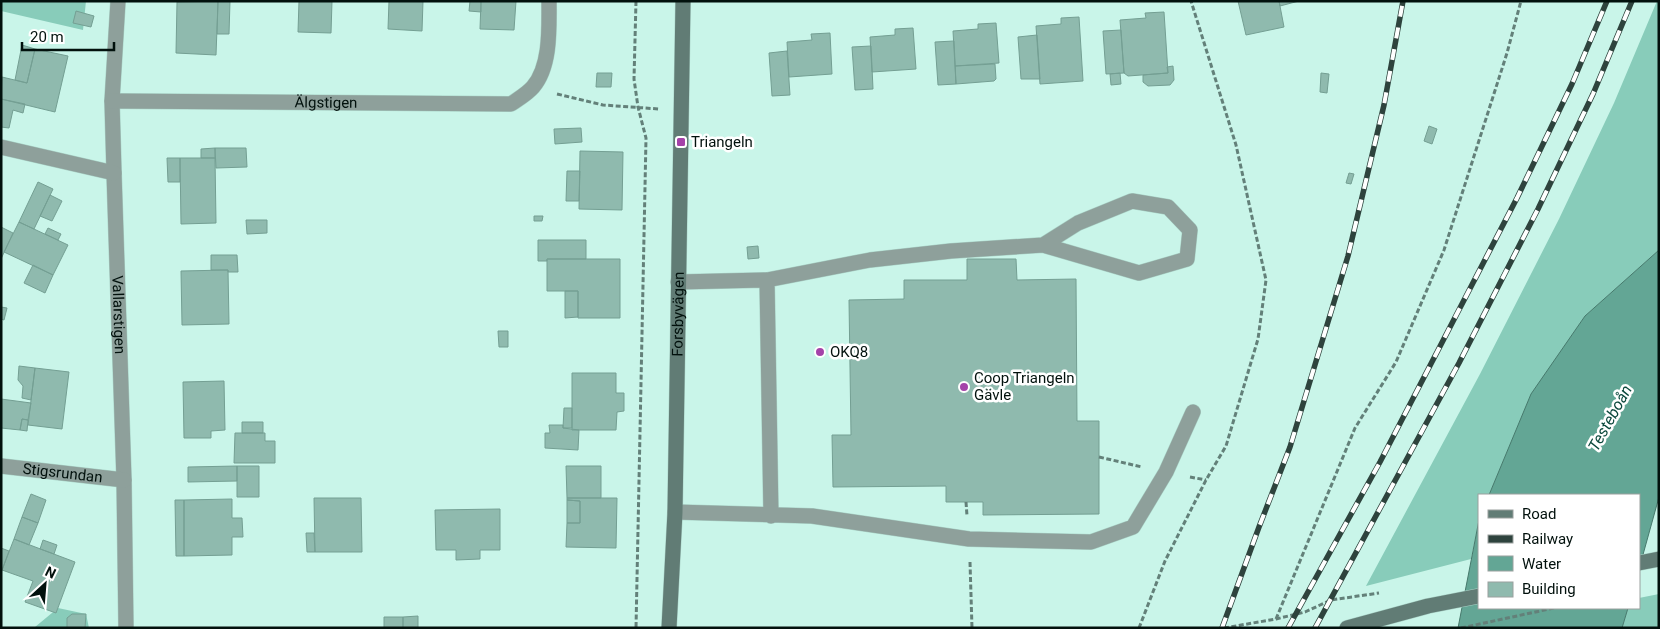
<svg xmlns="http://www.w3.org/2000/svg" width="1660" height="629" font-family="Roboto,sans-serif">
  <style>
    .forest { fill: #88ccba }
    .water { fill: #63a695; stroke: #46796c }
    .building { fill: #8fbaae; stroke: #749f93 }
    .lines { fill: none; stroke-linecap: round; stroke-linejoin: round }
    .lane-casing { stroke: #a9d1c6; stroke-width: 16 }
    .street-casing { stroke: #a9d1c6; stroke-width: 16 }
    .secondary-casing { stroke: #a9d1c6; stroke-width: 16 }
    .path { stroke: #638079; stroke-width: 3; stroke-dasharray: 5 2.5; stroke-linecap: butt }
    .lane { stroke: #8ea09b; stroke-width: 15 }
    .street { stroke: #8ea09b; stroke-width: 15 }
    .secondary { stroke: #617c75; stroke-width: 15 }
    .rail-casing { stroke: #2e433d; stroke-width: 5.5 }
    .rail { stroke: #fff; stroke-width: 4; stroke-dasharray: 11; stroke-linecap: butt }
    .poi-dot { fill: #a442a9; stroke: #fff; stroke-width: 2 }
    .labels { text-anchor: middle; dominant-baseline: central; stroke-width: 5; stroke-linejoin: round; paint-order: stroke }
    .street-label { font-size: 15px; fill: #02110d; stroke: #fff }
    .poi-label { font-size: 15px; fill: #02110d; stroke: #fff; text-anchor: start }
    .water-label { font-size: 16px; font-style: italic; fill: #0b483c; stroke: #fff }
  </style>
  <rect width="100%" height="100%" fill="#c9f5e9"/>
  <path class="forest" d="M1 1H86L83 30 1 11Z
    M1657 1H1659V250L1585 316 1531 395 1489 495H1479V520L1471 559 1366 586 1480 374 1559 219 1614 103Z
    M1659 594V628H1622L1628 608H1639V598Z
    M58 608 86 614 89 628H21L35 627Z"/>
  <path class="water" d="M1659 250V497L1639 569V495H1489L1531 394 1585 316Z
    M1479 520V608H1628L1622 628H1458Z"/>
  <path class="building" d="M218 1 216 55 176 53 177 2Z
    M218 1H230L229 34H217Z
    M299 1H332L331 33 298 32Z
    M389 1H423L422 31 388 29Z
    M470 1H481V12L469 11Z
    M481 1H516L514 30 480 29Z
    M1238 1H1279L1284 27 1246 35Z
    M1279 1H1299L1280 6Z
    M76 11 94 16 91 27 73 23Z
    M1164 12 1168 73 1128 76 1124 73 1120 20 1146 18 1145 13Z
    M1079 17 1083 81 1040 84 1036 26 1061 24V18Z
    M996 23 999 63 955 66 953 31 978 29V24Z
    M913 28 916 69 872 72 870 37 895 35V29Z
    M1121 30 1124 73 1106 74 1103 31Z
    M830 33 832 74 789 77 787 42 812 40 811 34Z
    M1037 35 1040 79H1021L1018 37Z
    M954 41 956 84 938 85 935 42Z
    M22 45 35 49 27 83 15 80Z
    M871 46 873 89 855 90 852 47Z
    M35 49 68 56 55 112 1 99 2 77 27 83Z
    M787 51 790 95 772 96 769 53Z
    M995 64 996 79 994 81 956 84 955 66Z
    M1173 66 1174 80 1170 85 1148 86 1143 82V75L1168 73 1167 67Z
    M597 73H612L611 87H596Z
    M1120 73 1121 84 1111 85 1110 74Z
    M1321 73 1329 74 1327 93 1320 92Z
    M1 99 25 104 23 113 13 110 9 128 1 127Z
    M1429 126 1437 129 1432 144 1424 141Z
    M581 128 582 142 555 144 554 129Z
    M215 148H246L247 167 216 168Z
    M215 148V158H201V149Z
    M580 151 623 152 622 210 579 209Z
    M167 158H180V182H168Z
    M180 158H215L216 223 181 224Z
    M567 171H580L579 201H566Z
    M1349 173 1354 174 1351 184 1346 183Z
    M38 182 53 189 34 229 19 222Z
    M50 195 62 201 52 221 40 216Z
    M534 216H543L542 221H534Z
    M246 220H267V233L247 234Z
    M19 222 68 245 53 275 4 252Z
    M1 227 13 233 1 259Z
    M48 228 61 234 58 240 45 234Z
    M538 240H586V259H547V261H538Z
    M758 246 759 258 748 259 747 247Z
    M211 255H237L238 272H228V270H211Z
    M547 259H620V318H578V291H547Z
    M967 259H1016L1017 280 1076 279 1077 421H1099V514L983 515V502H946V486L833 487 832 435H851L849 300 904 299V280H967Z
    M33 265 53 275 45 293 24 283Z
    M228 270 229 324 182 325 181 271Z
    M565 291H578V317L565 318Z
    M1 307 7 308 4 320 1 319Z
    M498 331H508V347H499Z
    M19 366 35 368 31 400 22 398 23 386 18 380Z
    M35 368 69 372 62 429 28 425Z
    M572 373H616V393H624V411L617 412 616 430H572Z
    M224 381 225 430 211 431V438H184L183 382Z
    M1 399 31 403 28 420 22 419 20 430 1 428Z
    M564 408H572V428H563Z
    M22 419 28 420 27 431 20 430Z
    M242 422H263V433H242Z
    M549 425H563V428L579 430 578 450 545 448V433H550Z
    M235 433H265V441H275V463H234Z
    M237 466H259V497H237Z
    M237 466V481L188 482V467Z
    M566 466H601V498H567Z
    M31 494 46 500 38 523 22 517Z
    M314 498H361L362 552H315Z
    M567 498H617L616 548 566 547 567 523H580V501L567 500Z
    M232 499V518H242L243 537H232V555L184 556V500Z
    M175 500H184V556H176Z
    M567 500 580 501V523H567Z
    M500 509V550H480V559L456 560V550H436L435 510Z
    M22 517 38 523 29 545 14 539Z
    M306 533H314L315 552H307Z
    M14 539 75 562 56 613 25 602 33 581 2 570Z
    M43 540 57 545 54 554 40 549Z
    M1 548 9 551 1 573Z
    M72 614H86L85 628H67V618Z
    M418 616V628H403V617Z
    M384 617H403V628H384Z"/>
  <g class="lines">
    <g class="lane-casing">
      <path id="lane" d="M767 280 771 516
        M678 282 767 280 870 260 951 251 1043 245 1139 273 1187 259 1190 230 1168 207 1132 201 1078 223 1043 245
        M675 512 812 516 969 539 1091 542 1133 527 1166 472 1193 412"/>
    </g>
    <g class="street-casing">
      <g id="street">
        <path id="s1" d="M118 1 112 101 114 173 124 480 126 628"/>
        <path id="s2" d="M112 101 511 104C518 99 527 94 533 87 551 66 549 28 549 1"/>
        <path d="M1 147 114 173"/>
        <path id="s3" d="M1 466 124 480"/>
      </g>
    </g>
    <g class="secondary-casing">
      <g id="secondary">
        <path d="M1639 563 1659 559"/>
        <path id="s4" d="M669 628 675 512 683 1"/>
        <path d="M1347 628 1428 606 1479 596"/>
      </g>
    </g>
    <path class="path" d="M636 1 634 79 638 107 646 138 636 628
      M557 94 603 105 659 109
      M1099 457 1142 467
      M1190 477 1206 480
      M966 502 967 516
      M970 562 972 628
      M1276 619 1355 428 1396 362 1444 250 1507 53 1521 1
      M1139 628 1165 561 1206 480 1226 446 1258 339 1266 280 1236 145 1191 1
      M1224 628 1276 619 1305 612 1331 600 1379 593
      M1461 628 1554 608"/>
    <use href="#lane" class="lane"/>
    <use href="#street" class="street"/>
    <use href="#secondary" class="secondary"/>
    <g class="rail-casing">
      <path id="rail" d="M1222 628 1259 527 1290 447 1348 256 1384 105 1403 1
        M1288 628 1380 462 1517 198 1572 84 1607 1
        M1315 628 1459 363 1538 209 1593 94 1632 1"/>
    </g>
    <use href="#rail" class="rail"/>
  </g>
  <g class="poi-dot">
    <rect x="676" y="137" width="10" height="10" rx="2.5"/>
    <circle cx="820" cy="352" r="5"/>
    <circle cx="964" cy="387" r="5"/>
  </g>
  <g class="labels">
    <g class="street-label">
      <text stroke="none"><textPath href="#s2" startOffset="214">Älgstigen</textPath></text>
      <text stroke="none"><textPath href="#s1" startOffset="314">Vallarstigen</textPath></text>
      <text stroke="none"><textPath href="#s4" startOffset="314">Forsbyvägen</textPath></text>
      <text stroke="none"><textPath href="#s3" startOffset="62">Stigsrundan</textPath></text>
    </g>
    <g class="poi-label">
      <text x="691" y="142">Triangeln</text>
      <text x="830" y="352">OKQ8</text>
      <text x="974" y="378">Coop Triangeln<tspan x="974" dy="17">Gävle</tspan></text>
    </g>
    <g class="water-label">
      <text transform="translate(1610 418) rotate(-61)">Testeboån</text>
    </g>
  </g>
  <rect width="1660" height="629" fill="none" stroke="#02110d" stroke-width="5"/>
  <rect x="1478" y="494" width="162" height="115" fill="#ffffff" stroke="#9aa09e"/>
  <rect x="1488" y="510" width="25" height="8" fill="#617c75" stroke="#9aa09e"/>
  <text x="1522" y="519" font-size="15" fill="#02110d">Road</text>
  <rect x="1488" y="535" width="25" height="8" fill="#2e433d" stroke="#9aa09e"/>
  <text x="1522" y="544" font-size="15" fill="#02110d">Railway</text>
  <rect x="1488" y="556" width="25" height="15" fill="#63a695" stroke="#9aa09e"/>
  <text x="1522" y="569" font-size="15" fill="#02110d">Water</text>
  <rect x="1488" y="582" width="25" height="15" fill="#8fbaae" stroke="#9aa09e"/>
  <text x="1522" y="594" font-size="15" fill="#02110d">Building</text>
  <g transform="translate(45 584) rotate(26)" stroke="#ffffff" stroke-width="4" paint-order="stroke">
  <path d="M0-4L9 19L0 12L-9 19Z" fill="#02110d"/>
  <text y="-8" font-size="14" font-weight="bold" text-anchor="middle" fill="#02110d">N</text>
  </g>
  <path d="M22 42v8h92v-8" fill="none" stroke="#02110d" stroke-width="2.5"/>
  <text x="30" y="42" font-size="15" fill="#02110d" stroke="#ffffff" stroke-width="4" paint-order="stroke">20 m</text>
</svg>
